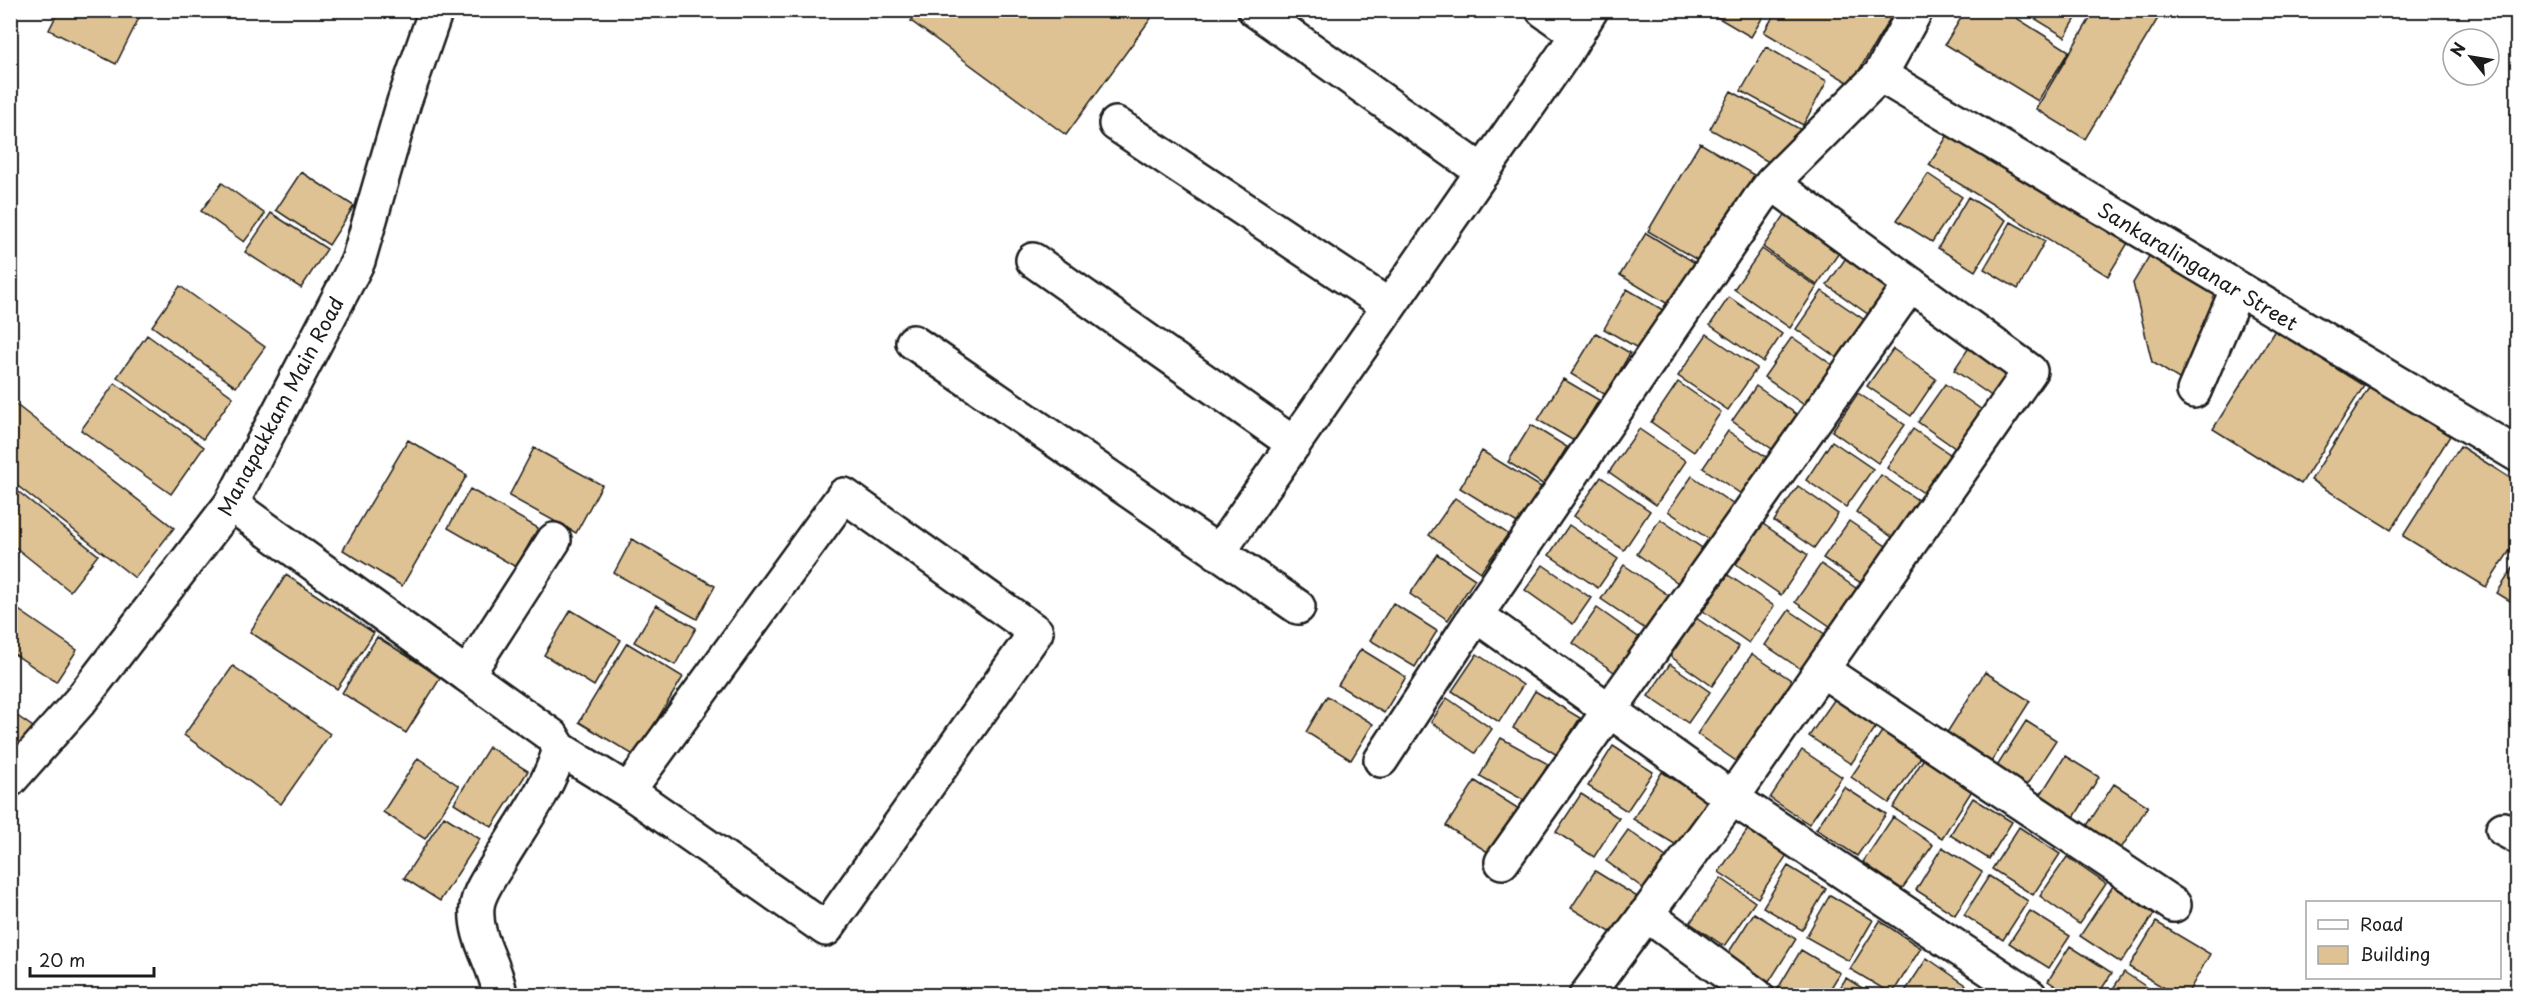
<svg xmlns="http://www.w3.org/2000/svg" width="2528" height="1006" font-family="'Playpen Sans',sans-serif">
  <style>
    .building { fill: #dec293; stroke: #1c1c1c; stroke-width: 1.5 }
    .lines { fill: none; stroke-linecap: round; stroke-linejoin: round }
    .minor-casing { stroke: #1c1c1c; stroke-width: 38 }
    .major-casing { stroke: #1c1c1c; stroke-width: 38 }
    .minor { stroke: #fff; stroke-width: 33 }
    .major { stroke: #fff; stroke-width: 33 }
    .labels { text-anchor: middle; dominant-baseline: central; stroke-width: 4.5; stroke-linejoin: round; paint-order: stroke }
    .street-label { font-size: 20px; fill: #1c1c1c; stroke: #fff }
  </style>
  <rect width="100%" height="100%" fill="#fff"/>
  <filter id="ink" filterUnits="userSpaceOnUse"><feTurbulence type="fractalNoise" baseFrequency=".0167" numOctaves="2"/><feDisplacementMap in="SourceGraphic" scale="12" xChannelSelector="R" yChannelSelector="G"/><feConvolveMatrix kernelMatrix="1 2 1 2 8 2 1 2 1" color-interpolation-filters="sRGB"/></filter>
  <g filter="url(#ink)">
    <path class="building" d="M59 10H143L116 64 49 30Z
      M919 10H1157L1066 135 911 21Z
      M1705 10H1767L1751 37Z
      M1777 10H1895L1851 84 1764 32Z
      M1966 10H2004L2069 51 2038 101 1945 44Z
      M2021 10H2081L2065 37Z
      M2095 10H2163L2085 139 2036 109Z
      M1766 47 1827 81 1803 125 1741 91Z
      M1731 91 1805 132 1783 170 1710 129Z
      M1953 127 2131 238 2108 276 1929 165Z
      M1700 143 1754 175 1739 200 1743 203 1730 225 1722 221 1711 239 1716 242 1704 264 1648 231Z
      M301 172 354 206 329 245 276 210Z
      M1928 174 1962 197 1932 242 1897 220Z
      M222 183 265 214 244 242 201 211Z
      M1968 197 2006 220 1975 271 1938 248Z
      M1793 203 1847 241 1817 285 1763 247Z
      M271 213 327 249 301 288 245 252Z
      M2011 222 2045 241 2018 289 1984 269Z
      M1646 233 1697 264 1671 306 1620 275Z
      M1855 245 1900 276 1872 317 1827 285Z
      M2154 248 2229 297 2182 381 2152 362 2133 283Z
      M1762 249 1817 287 1790 328 1734 289Z
      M180 286 265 347 236 387 152 326Z
      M1627 289 1663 310 1641 350 1604 329Z
      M1822 291 1869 323 1843 362 1796 329Z
      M1729 297 1782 334 1763 362 1710 325Z
      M2275 330 2364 386 2301 484 2213 429Z
      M1596 333 1630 353 1606 395 1571 374Z
      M1707 334 1757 368 1728 410 1678 376Z
      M147 335 233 397 203 439 117 377Z
      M1792 337 1838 369 1810 409 1764 377Z
      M1976 337 2021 368 1999 401 1954 370Z
      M1893 349 1936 379 1911 416 1867 386Z
      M1563 379 1599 400 1574 441 1538 420Z
      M1678 382 1721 412 1694 452 1651 422Z
      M115 383 204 447 171 494 81 430Z
      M1945 384 1992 417 1965 455 1918 422Z
      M1756 386 1799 416 1775 451 1732 421Z
      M2370 386 2450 436 2391 530 2311 480Z
      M1858 393 1905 425 1878 463 1832 431Z
      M10 400 174 528 135 578 10 480Z
      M1531 425 1567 447 1544 485 1508 462Z
      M1639 429 1686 461 1656 505 1609 472Z
      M1913 429 1957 459 1931 498 1887 468Z
      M1728 431 1772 461 1747 498 1703 468Z
      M408 440 467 475 402 586 343 550Z
      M1832 441 1873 469 1846 507 1806 480Z
      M2460 446 2518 483V538L2486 587 2403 536Z
      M534 448 602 485 576 533 509 496Z
      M1482 451 1541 487 1519 524 1460 488Z
      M1881 475 1925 505 1899 542 1856 512Z
      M1692 476 1734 505 1710 540 1668 511Z
      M1601 477 1650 511 1624 550 1574 516Z
      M10 485 98 555 70 591 10 543Z
      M1798 486 1838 514 1814 548 1774 521Z
      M470 489 538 528 516 567 448 528Z
      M1455 498 1508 534 1481 572 1429 535Z
      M1660 519 1705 550 1681 585 1637 554Z
      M1849 521 1892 550 1867 587 1823 558Z
      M1763 524 1808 555 1781 595 1736 564Z
      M1569 525 1618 559 1598 588 1549 555Z
      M632 539 715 586 697 619 614 573Z
      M1437 554 1475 579 1448 620 1410 594Z
      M2518 560V606L2497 593Z
      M1821 564 1863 593 1837 631 1795 602Z
      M1543 565 1591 598 1573 624 1525 590Z
      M1624 565 1674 599 1650 632 1601 599Z
      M286 575 374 633 337 689 250 632Z
      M1728 575 1774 606 1749 643 1703 611Z
      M1393 603 1437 631 1415 667 1370 640Z
      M10 604 77 650 56 682 10 651Z
      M656 605 696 628 675 665 634 642Z
      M1597 608 1641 639 1617 674 1573 643Z
      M571 610 621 640 594 686 544 655Z
      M1789 610 1835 641 1811 676 1765 645Z
      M1696 618 1739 647 1712 686 1670 656Z
      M377 637 441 677 406 733 342 693Z
      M627 643 683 677 635 756 579 722Z
      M1361 649 1406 677 1384 713 1338 685Z
      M1477 654 1523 685 1499 722 1452 691Z
      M1752 654 1797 684 1742 765 1697 734Z
      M1670 664 1710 692 1688 723 1648 696Z
      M233 666 330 734 281 804 184 735Z
      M1985 672 2030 701 1988 767 1943 739Z
      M1535 691 1580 718 1557 755 1513 728Z
      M1839 693 1880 721 1851 764 1809 736Z
      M1327 696 1373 724 1351 760 1306 732Z
      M1447 698 1492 729 1475 753 1431 722Z
      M10 711 33 727 11 759H10Z
      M2026 721 2056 740 2024 789 1994 771Z
      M1883 730 1921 757 1889 803 1851 777Z
      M1501 738 1548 764 1527 802 1480 776Z
      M1613 746 1653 772 1627 811 1588 786Z
      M489 747 528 771 492 827 454 803Z
      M1802 750 1842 777 1809 824 1770 798Z
      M2065 756 2099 777 2070 824 2036 802Z
      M418 758 459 786 425 839 383 812Z
      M1924 758 1973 789 1942 838 1893 808Z
      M1662 772 1707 800 1678 846 1633 819Z
      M1475 781 1519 809 1491 854 1446 826Z
      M2114 784 2148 806 2117 855 2082 833Z
      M1844 787 1886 814 1857 856 1816 829Z
      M1581 794 1619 818 1594 857 1556 832Z
      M1973 798 2012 822 1989 859 1950 835Z
      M444 816 480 839 440 901 404 878Z
      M1893 817 1933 845 1902 889 1863 862Z
      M2019 827 2060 854 2033 895 1992 869Z
      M1748 829 1787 855 1758 898 1719 872Z
      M1628 830 1670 860 1647 891 1606 861Z
      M1942 847 1982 872 1955 915 1916 890Z
      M2067 857 2106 884 2079 924 2040 896Z
      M1788 866 1826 889 1802 930 1763 907Z
      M1595 871 1639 898 1615 935 1571 908Z
      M1989 876 2028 901 2003 940 1964 915Z
      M1721 878 1755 902 1724 946 1690 923Z
      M2113 886 2154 914 2121 963 2080 936Z
      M1830 895 1873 920 1849 961 1806 937Z
      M2030 911 2070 936 2049 968 2009 943Z
      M1754 913 1796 939 1769 982 1727 955Z
      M1880 921 1921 948 1892 994 1850 969Z
      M2156 922 2210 954 2186 996H2178L2129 967Z
      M2070 946 2112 973 2097 996H2070L2048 981Z
      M1801 950 1840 973 1826 996H1787L1777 990Z
      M1927 958 1966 985 1959 996H1902Z
      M2124 972 2160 996H2108Z
      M1846 978 1875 996H1835Z"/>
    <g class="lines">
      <g class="minor-casing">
        <path id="minor" d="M1255 10 1483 172
          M1543 10 1577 34
          M1880 75 2518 455
          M1116 124 1389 306
          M1772 183 2030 371 1732 798 1476 615 1759 200 1772 183 1880 75 1916 10
          M1033 260 1294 444
          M913 342 1298 607
          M2194 391 2237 290
          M231 504 467 675 554 540
          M1218 553 1565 53 1591 10
          M1822 670 2174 905
          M467 675 552 736 560 749C548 790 520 826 499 862 491 875 478 893 477 907 474 940 497 965 500 996
          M560 749 628 791 826 929 1036 632 844 495 628 791
          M1381 760 1476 615
          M2503 829 2518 837
          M1502 862 1911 284
          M1646 914 1757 996
          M1586 996 1732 798 2030 996"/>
      </g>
      <g class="major-casing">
        <path id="major" d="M10 780 80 701 231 504 358 261 404 102 436 10"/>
      </g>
      <use href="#minor" class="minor"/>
      <use href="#major" class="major"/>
    </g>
  </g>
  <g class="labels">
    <g class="street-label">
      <text transform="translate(2198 266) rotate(31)">Sankaralinganar Street</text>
      <text transform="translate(280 406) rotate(-62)">Manapakkam Main Road</text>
    </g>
  </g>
  <rect width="2528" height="1006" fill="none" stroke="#fff" stroke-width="36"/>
  <rect x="18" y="18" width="2492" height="970" fill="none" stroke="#1c1c1c" stroke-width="2" filter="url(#ink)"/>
  <rect x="2306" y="901" width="195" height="78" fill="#ffffff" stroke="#a4a4a4" stroke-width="1.5"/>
  <rect x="2318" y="920" width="30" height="9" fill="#ffffff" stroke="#a4a4a4" stroke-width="1.5"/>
  <text x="2360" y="931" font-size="18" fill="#1c1c1c">Road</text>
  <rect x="2318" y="946" width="30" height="18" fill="#dec293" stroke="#a4a4a4" stroke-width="1.5"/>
  <text x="2360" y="961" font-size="18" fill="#1c1c1c">Building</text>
  <g transform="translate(2471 57) rotate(300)"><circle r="28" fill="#ffffff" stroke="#a4a4a4" stroke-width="1.5"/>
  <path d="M0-4.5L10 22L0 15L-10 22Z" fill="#1c1c1c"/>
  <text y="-9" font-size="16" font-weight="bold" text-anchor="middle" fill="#1c1c1c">N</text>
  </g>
  <path d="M30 967v9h124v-9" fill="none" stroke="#1c1c1c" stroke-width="3"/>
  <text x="39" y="967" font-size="18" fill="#1c1c1c" stroke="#ffffff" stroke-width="4.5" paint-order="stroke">20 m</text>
</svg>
